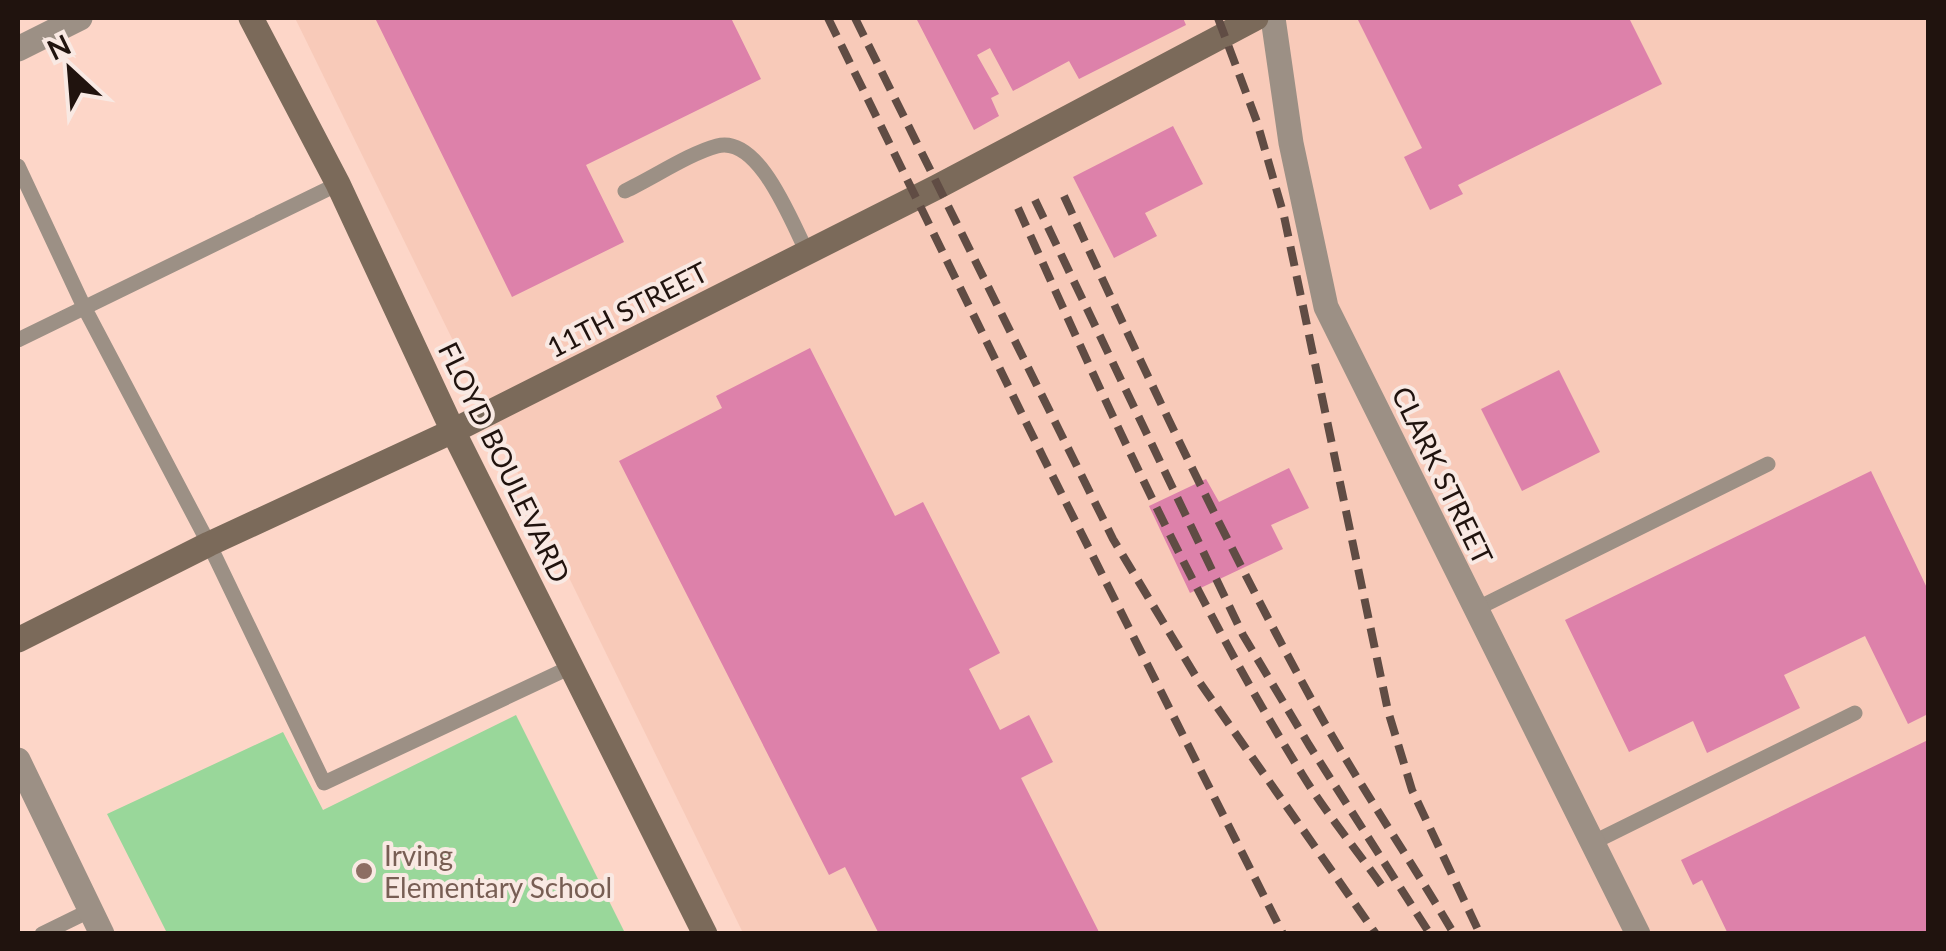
<svg xmlns="http://www.w3.org/2000/svg" width="1946" height="951" font-family="Lato,sans-serif">
  <style>
    .built { fill: #f8cab9 }
    .green { fill: #99d79a }
    .building { fill: #dd81aa }
    .lines { fill: none; stroke-linecap: round; stroke-linejoin: round }
    .lane { stroke: #9c9085; stroke-width: 15 }
    .street { stroke: #9c9085; stroke-width: 25 }
    .secondary { stroke: #7b6a5a; stroke-width: 25 }
    .rail { stroke: #604c44; stroke-width: 8; stroke-dasharray: 20 10; stroke-linecap: butt }
    .education-dot { fill: #8d6e63; stroke: #f9e9e3; stroke-width: 4 }
    .labels { text-anchor: middle; dominant-baseline: central; stroke-width: 8; stroke-linejoin: round; paint-order: stroke }
    .street-label { font-size: 28px; fill: #20130e; stroke: #f9e9e3 }
    .education-label { font-size: 28px; fill: #785e54; stroke: #f9e9e3; text-anchor: start }
  </style>
  <rect width="100%" height="100%" fill="#fdd6c8"/>
  <path class="built" d="M295 18H1928V933H743Z"/>
  <path class="green" d="M516 715 625 933H167L107 814 283 732 323 810Z"/>
  <path class="building" d="M375 18H731L761 79 586 165 624 242 512 297Z
    M916 18H1183L1186 25 1079 79 1069 61 1013 91 990 48 977 55 999 94 991 98 999 116 974 130Z
    M1357 18H1629L1662 84 1458 185 1463 194 1430 210 1404 157 1422 148Z
    M1173 126 1203 184 1145 213 1157 236 1114 258 1073 177Z
    M810 348 895 516 923 502 1000 653 969 669 1000 730 1029 715 1053 762 1021 778 1100 934H879L845 867 829 875 619 461 722 408 716 396Z
    M1559 370 1600 452 1522 491 1481 409Z
    M1289 468 1309 508 1271 525 1283 549 1190 593 1149 506 1206 479 1219 502Z
    M1871 471 1928 590V714L1908 724 1865 636 1784 675 1800 708 1707 753 1693 721 1629 752 1565 620Z
    M1928 740V934H1728L1702 880 1693 885 1681 860Z"/>
  <g class="lines">
    <path class="lane" d="M18 166 84 307 209 544 324 783 573 666
      M625 191C651 179 690 153 717 146 759 135 791 221 807 252
      M18 340 338 184
      M1476 609 1768 464
      M1592 843 1855 713
      M42 934 91 910"/>
    <path class="street" d="M1273 18 1291 143 1326 307 1638 934
      M18 49 80 18
      M18 760 102 934"/>
    <path class="secondary" d="M251 18 338 184 453 431 705 934
      M18 640 209 544 453 431 937 187 1256 18"/>
    <path class="rail" d="M828 18 1043 457 1283 934
      M855 18 1113 539 1198 680 1376 934
      M1218 18 1257 122 1284 216 1388 711 1412 790 1480 934
      M1064 196C1144 370 1226 545 1319 713 1361 788 1410 859 1454 934
      M1035 200 1243 635 1309 745 1430 934
      M1018 208C1105 401 1191 595 1302 774 1326 813 1356 849 1382 886"/>
  </g>
  <circle class="education-dot" cx="364" cy="871" r="10"/>
  <g class="labels">
    <g class="street-label">
      <text transform="translate(627 309) rotate(-27)">11TH STREET</text>
      <text transform="translate(505 462) rotate(64)">FLOYD BOULEVARD</text>
      <text transform="translate(1443 475) rotate(64)">CLARK STREET</text>
    </g>
    <g class="education-label">
      <text x="384" y="855">Irving<tspan x="384" dy="32">Elementary School</tspan></text>
    </g>
  </g>
  <rect width="1946" height="951" fill="none" stroke="#20130e" stroke-width="40"/>
  <g transform="translate(70 70) rotate(334)" stroke="#f9e9e3" stroke-width="8" paint-order="stroke">
  <path d="M0-8L18 38L0 25L-18 38Z" fill="#20130e"/>
  <text y="-15" font-size="28" font-weight="bold" text-anchor="middle" fill="#20130e">N</text>
  </g>
</svg>
